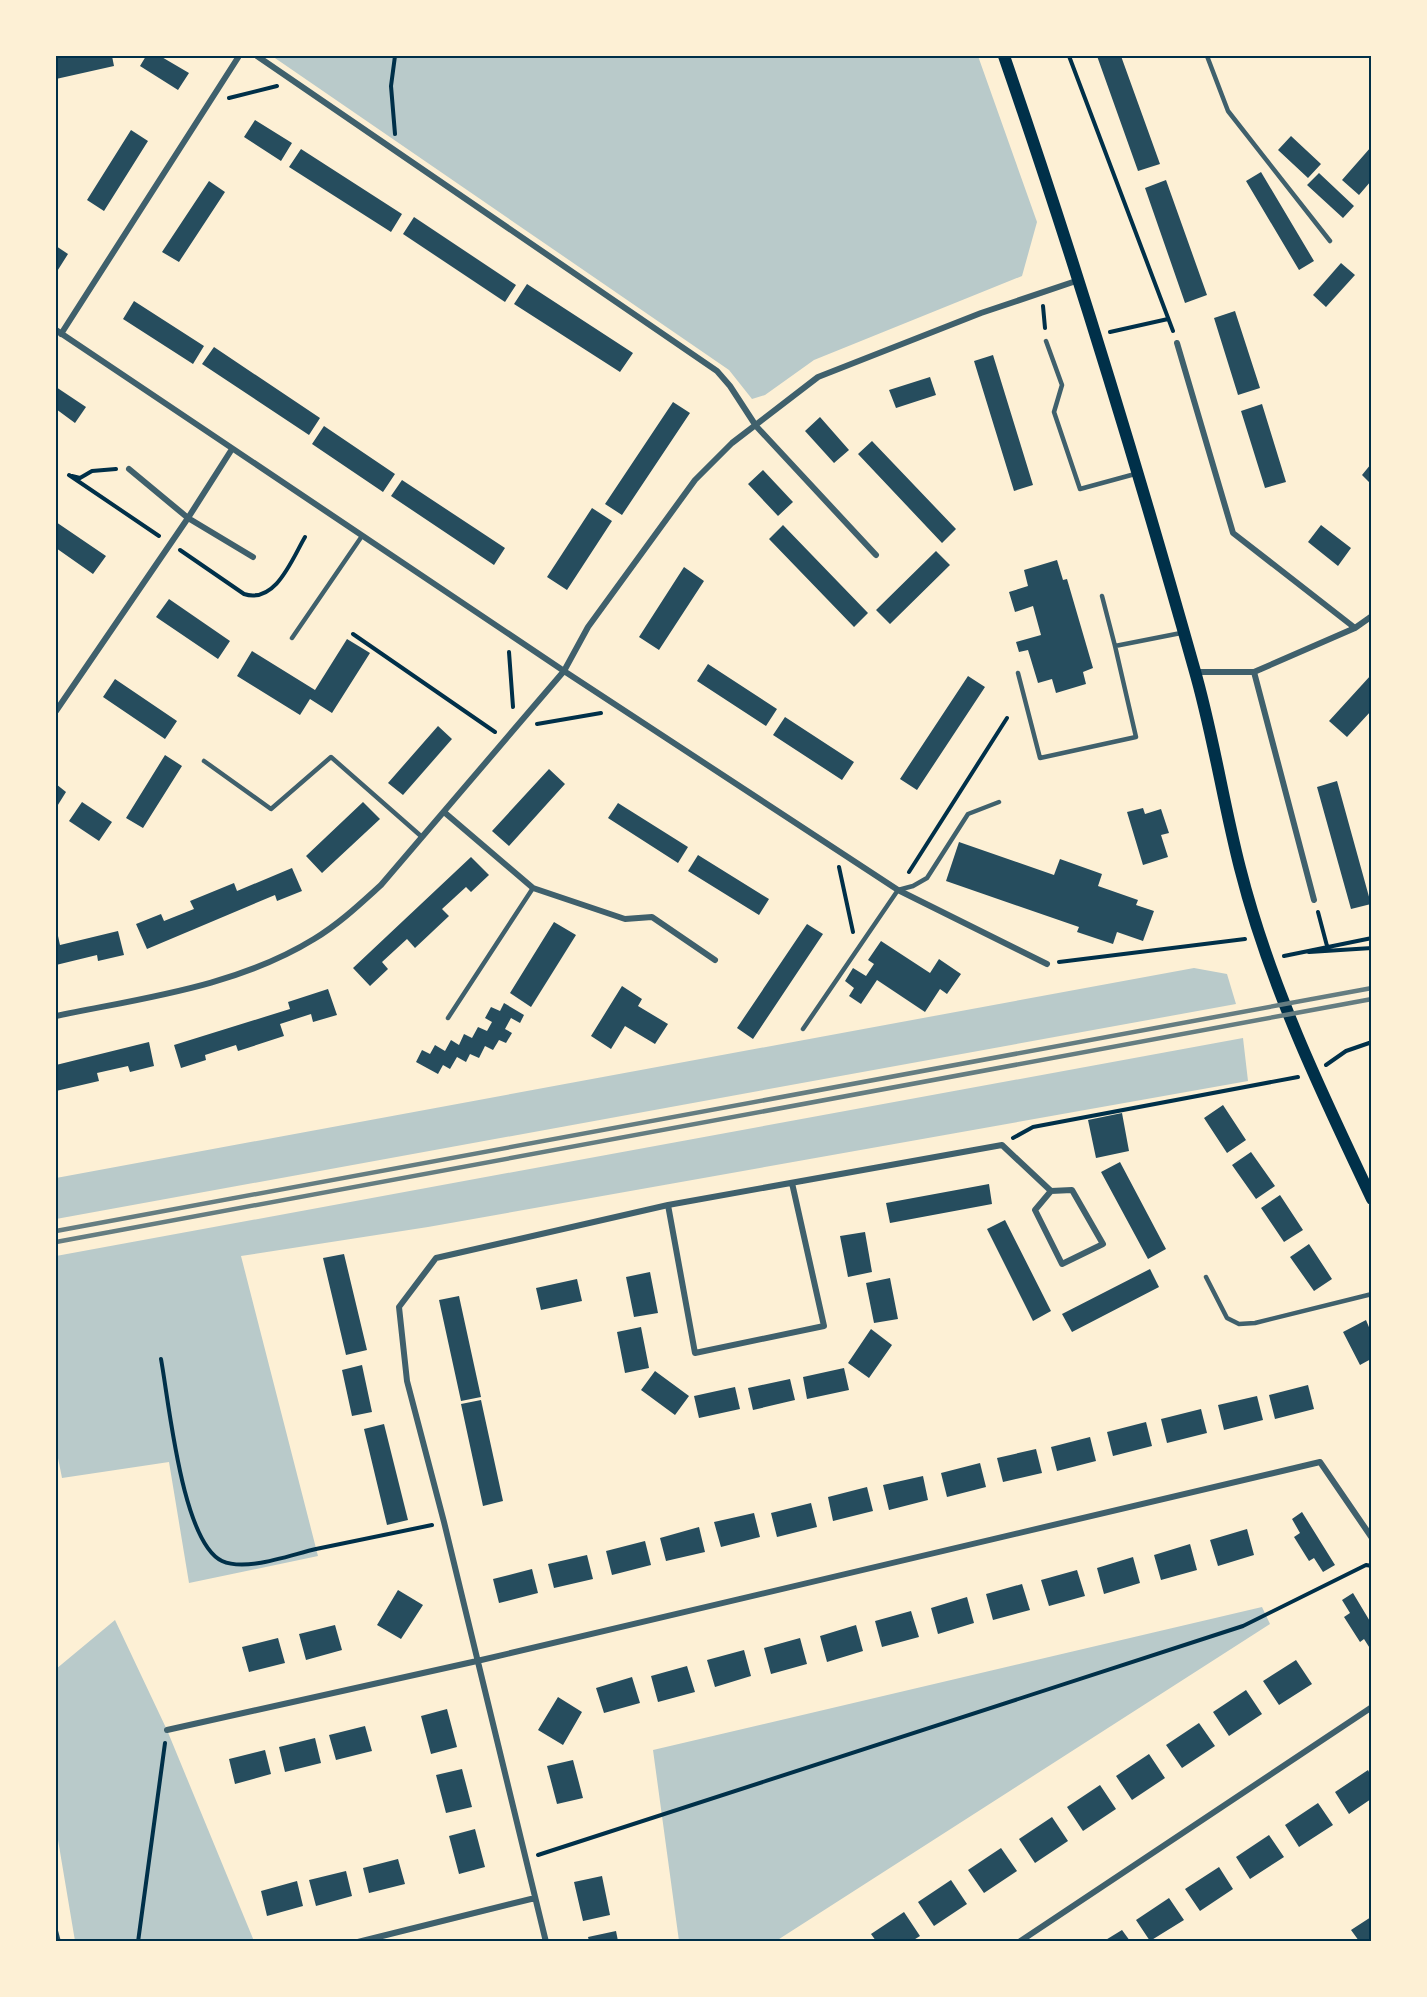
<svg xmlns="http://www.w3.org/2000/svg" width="1427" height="1997" font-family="'Times New Roman',serif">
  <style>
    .green { fill: #b9caca }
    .building { fill: #264d5e }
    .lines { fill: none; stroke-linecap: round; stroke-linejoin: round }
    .path { stroke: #003049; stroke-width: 4 }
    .service { stroke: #3f606c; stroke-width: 4.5 }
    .minor { stroke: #3f606c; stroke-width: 6 }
    .secondary { stroke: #003049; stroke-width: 12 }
    .rail { stroke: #657d81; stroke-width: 4.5 }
    .neatline { fill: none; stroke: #003049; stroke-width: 2 }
  </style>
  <rect width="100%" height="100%" fill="#fdf0d5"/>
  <path class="green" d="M272 56H978L1037 222 1022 276 814 360 765 395 752 399 729 370Z
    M1194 968 1227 974 1236 1004 56 1219V1178Z
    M1243 1038 1248 1081 428 1227 241 1256 318 1556 189 1583 169 1462 62 1478 56 1448V1256Z
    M1262 1607 1270 1624 776 1941H679L653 1750Z
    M115 1620 167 1730 254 1941H75L56 1828V1669Z"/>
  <path class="building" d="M70 56H112L114 66 56 79V58Z
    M146 56H160L189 73 178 90 140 66Z
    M1097 56H1121L1160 164 1138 171Z
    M255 120 292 143 281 161 244 137Z
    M131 130 148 141 104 211 87 200Z
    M1291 136 1321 164 1308 178 1278 150Z
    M1371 147V181L1359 195 1342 180Z
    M301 149 402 214 391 232 289 167Z
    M1261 172 1314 261 1299 270 1246 181Z
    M1319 173 1354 206 1343 218 1307 185Z
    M1166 180 1207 295 1185 303 1145 188Z
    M209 181 225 192 179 262 162 252Z
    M414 217 516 285 505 302 403 234Z
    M56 246 68 254 56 273Z
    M1341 263 1355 275 1326 307 1313 295Z
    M527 284 633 353 620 372 514 304Z
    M134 301 204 346 193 364 123 319Z
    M1235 311 1260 388 1238 395 1214 318Z
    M214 347 320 418 309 435 202 364Z
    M993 355 1033 485 1014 491 974 361Z
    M930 377 936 395 896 408 889 390Z
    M56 387 86 407 75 423 56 409Z
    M673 402 690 413 622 515 605 504Z
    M1262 404 1286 482 1265 488 1241 411Z
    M820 417 849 450 834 463 805 431Z
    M324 426 395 474 383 492 312 444Z
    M872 441 956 529 942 543 858 454Z
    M1371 464V484L1362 475Z
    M763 470 793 502 778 516 748 484Z
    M402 480 505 548 494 565 391 496Z
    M592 508 612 521 567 590 547 577Z
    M56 522 106 556 93 574 56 548Z
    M783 525 868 613 854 627 769 539Z
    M1321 525 1351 548 1338 566 1308 542Z
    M936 551 950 565 890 624 876 610Z
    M1057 560 1063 580 1067 579 1093 668 1083 672 1086 684 1056 693 1052 679 1038 683 1028 650 1019 652 1016 642 1041 635 1033 606 1015 612 1009 592 1028 586 1024 570Z
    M684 567 704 581 659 650 639 637Z
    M169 599 230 641 218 659 156 617Z
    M347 639 370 653 332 713 310 699 300 715 237 676 252 651 315 690Z
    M708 664 777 709 766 726 697 681Z
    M1371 675V711L1347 737 1329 721Z
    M968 676 985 687 917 790 900 779Z
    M115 679 177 721 165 739 103 697Z
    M785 717 854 762 842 780 773 735Z
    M438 726 452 739 403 795 388 783Z
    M165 755 182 766 143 828 126 818Z
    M549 769 565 784 509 846 492 831Z
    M1337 781 1371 904 1351 909 1317 787Z
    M56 784 66 792 56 808Z
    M82 802 112 822 99 841 69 821Z
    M363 802 380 819 322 873 306 856Z
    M618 803 688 847 678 863 608 818Z
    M1143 808 1145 814 1161 809 1169 833 1161 835 1168 857 1143 865 1127 812Z
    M959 842 1054 875 1060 859 1102 874 1098 886 1138 900 1136 905 1154 911 1143 941 1117 932 1113 944 1077 932 1079 927 946 881Z
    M698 855 769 899 759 915 688 871Z
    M471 857 489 875 471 892 466 887 442 909 449 916 415 948 407 939 382 962 388 969 370 986 353 968Z
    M292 868 302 891 277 901 275 895 147 949 136 924 161 914 164 921 194 909 190 901 234 883 237 891Z
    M554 922 576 935 531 1007 510 993Z
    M807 924 823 934 753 1039 737 1028Z
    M118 931 124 955 98 961 97 955 56 965V937L58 936 60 945Z
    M881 941 930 973 939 959 961 974 947 994 940 989 925 1012 877 980 861 1004 849 996 854 988 845 981 853 968 866 976 874 964 868 960Z
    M622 986 642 999 638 1006 668 1024 655 1044 625 1026 611 1049 591 1036Z
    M328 989 337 1015 313 1022 311 1014 280 1024 284 1036 238 1051 236 1045 205 1055 206 1060 181 1068 174 1045 290 1009 288 1002Z
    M504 1003 524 1015 520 1023 511 1018 505 1029 512 1033 506 1043 499 1040 493 1050 485 1046 479 1058 470 1054 466 1062 457 1057 450 1069 443 1065 438 1074 416 1062 422 1050 430 1054 435 1045 445 1051 451 1040 459 1045 464 1034 472 1038 478 1027 487 1031 492 1022 485 1018 491 1007 500 1011Z
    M149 1042 154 1066 130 1072 128 1066 97 1073 99 1081 56 1091V1065Z
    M1223 1105 1246 1140 1227 1153 1204 1118Z
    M1122 1113 1129 1151 1096 1158 1088 1120Z
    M1251 1152 1275 1186 1256 1199 1232 1165Z
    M1120 1162 1166 1249 1148 1259 1101 1172Z
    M989 1184 992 1204 890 1223 886 1203Z
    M1280 1195 1303 1230 1284 1242 1261 1208Z
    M1005 1220 1051 1311 1033 1321 987 1229Z
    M865 1232 872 1272 848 1277 840 1236Z
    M1309 1244 1332 1279 1314 1291 1290 1257Z
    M344 1254 367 1350 346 1355 323 1258Z
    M1150 1269 1159 1287 1072 1332 1062 1314Z
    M650 1272 658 1313 634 1317 626 1277Z
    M890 1278 898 1319 874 1323 866 1283Z
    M577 1279 582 1301 541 1310 536 1288Z
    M459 1296 481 1397 461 1401 439 1300Z
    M1366 1320 1371 1332V1359L1360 1365 1343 1332Z
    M641 1327 649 1368 625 1373 617 1332Z
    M871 1329 892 1345 869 1378 848 1363Z
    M362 1365 372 1412 352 1416 342 1370Z
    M844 1368 849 1390 807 1399 803 1377Z
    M655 1371 689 1396 675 1415 641 1390Z
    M790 1379 795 1400 753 1410 748 1388Z
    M1308 1385 1314 1409 1275 1419 1269 1395Z
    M735 1387 740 1409 699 1418 694 1396Z
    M1257 1396 1263 1420 1224 1430 1218 1405Z
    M481 1400 503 1501 483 1506 461 1404Z
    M1201 1409 1207 1433 1167 1443 1161 1419Z
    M1146 1422 1152 1446 1113 1456 1107 1432Z
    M384 1424 408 1520 387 1525 364 1429Z
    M1090 1437 1096 1461 1057 1471 1051 1447Z
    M1036 1449 1042 1473 1003 1482 997 1458Z
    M980 1463 986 1487 947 1497 941 1473Z
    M923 1476 928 1500 889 1510 883 1485Z
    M867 1487 873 1511 833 1521 828 1497Z
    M811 1503 817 1527 777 1537 771 1513Z
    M1302 1512 1335 1565 1323 1572 1314 1558 1309 1561 1294 1537 1300 1533 1292 1519Z
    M754 1513 760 1537 721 1547 714 1522Z
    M699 1527 705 1552 666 1561 660 1538Z
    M1247 1529 1254 1555 1218 1566 1210 1540Z
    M645 1541 651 1565 612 1575 606 1551Z
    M1190 1544 1197 1570 1161 1580 1154 1555Z
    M587 1555 593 1579 554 1588 548 1564Z
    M1133 1557 1140 1583 1104 1594 1097 1568Z
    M532 1569 538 1593 499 1603 493 1579Z
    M1077 1570 1085 1596 1049 1606 1041 1580Z
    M1022 1584 1030 1610 993 1620 986 1594Z
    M398 1590 423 1605 401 1639 377 1625Z
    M1353 1593 1371 1623V1650L1364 1639 1360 1642 1344 1617 1350 1613 1342 1600Z
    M967 1597 974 1623 938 1634 931 1608Z
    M911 1611 919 1637 882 1647 875 1621Z
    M335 1625 342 1650 306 1660 299 1634Z
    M856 1625 863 1651 827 1662 820 1636Z
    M278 1638 285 1663 249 1672 242 1647Z
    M800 1638 807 1664 771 1674 764 1648Z
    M744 1650 751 1676 715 1687 707 1660Z
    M1296 1660 1312 1684 1279 1705 1263 1681Z
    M687 1666 695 1692 658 1702 651 1676Z
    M632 1677 640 1703 604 1713 596 1688Z
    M1246 1690 1262 1714 1229 1736 1213 1712Z
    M558 1697 582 1712 563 1745 538 1730Z
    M447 1709 457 1747 431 1754 421 1716Z
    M1199 1723 1215 1746 1182 1768 1166 1745Z
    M365 1726 372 1751 336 1760 329 1735Z
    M315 1738 321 1763 285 1772 279 1747Z
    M265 1750 271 1774 235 1784 229 1759Z
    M1149 1754 1165 1778 1132 1800 1116 1776Z
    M573 1760 583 1798 557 1804 547 1766Z
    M462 1769 472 1807 446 1813 436 1775Z
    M1368 1770 1371 1776V1799L1349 1814 1335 1792Z
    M1100 1785 1116 1809 1083 1831 1067 1807Z
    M1318 1803 1333 1825 1299 1847 1285 1825Z
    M1052 1817 1068 1841 1035 1863 1019 1839Z
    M475 1829 485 1867 459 1874 449 1836Z
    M1269 1835 1284 1857 1250 1879 1236 1857Z
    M1001 1848 1017 1871 984 1893 968 1870Z
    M398 1859 405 1884 369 1893 363 1868Z
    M1219 1867 1233 1889 1200 1911 1185 1889Z
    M346 1871 352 1896 316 1906 309 1880Z
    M602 1876 610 1915 583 1921 574 1882Z
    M951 1880 967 1904 934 1926 918 1902Z
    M297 1881 303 1906 267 1916 261 1891Z
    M1169 1898 1184 1920 1150 1941 1136 1920Z
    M904 1912 920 1936 912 1941H876L871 1934Z
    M1371 1917V1941H1359L1351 1930Z
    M56 1923 60 1938 61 1941H56Z
    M1122 1930 1130 1941H1104Z
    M616 1931 618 1941H589L588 1937Z"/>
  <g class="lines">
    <path class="path" d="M1069 56 1173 331
      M229 98 277 86
      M395 134 391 86 395 56
      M1043 306 1045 328
      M1110 332 1168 319
      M69 475 159 536
      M72 476 80 478 92 471 116 469
      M180 550 244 594C276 604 292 559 305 537
      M353 634 495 732
      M509 652 513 707
      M537 724 601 713
      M839 867 853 932
      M909 872 1007 718
      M1318 912 1327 946
      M1309 952 1372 948
      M1284 956 1372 938
      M1059 962 1245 939
      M1326 1065 1346 1051 1372 1042
      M1013 1138 1033 1127 1298 1077
      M161 1359C169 1402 182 1542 222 1561 246 1572 290 1555 316 1549 354 1541 393 1533 432 1525
      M538 1855 1243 1626 1366 1565 1372 1566
      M138 1942 165 1743"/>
    <path class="service" d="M1207 56 1228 111 1330 241
      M1046 341 1062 385 1054 412 1080 489 1135 474
      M1102 596 1115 646 1181 633
      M292 638 362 536
      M1018 673 1040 758 1136 737 1115 646
      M204 761 271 809 331 757 422 837
      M448 1018 533 888
      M803 1029 898 890 913 886 927 878 968 814 999 802
      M1206 1277 1227 1318 1239 1324 1255 1323 1372 1294"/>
    <path class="minor" d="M257 56 717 371 730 386 756 426 876 555
      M56 330 564 671 898 890 1047 964
      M61 334 239 56
      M1177 343 1233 533 1355 628
      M129 469 188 518 253 557
      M1196 672H1254L1355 628 1372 616
      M1254 672 1314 900
      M56 711 188 518 232 449
      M444 812 533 888 625 919 652 917 715 960
      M56 1016C142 998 236 987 314 939 339 924 360 904 381 885L564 671 588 627 695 480 732 443 818 377 981 313 1079 280
      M1072 1190 1103 1244 1062 1264 1035 1210 1051 1191Z
      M668 1205 695 1353 824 1326 792 1183
      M167 1730 477 1661 1320 1462 1372 1538
      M358 1942 535 1898
      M546 1942 444 1522 407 1381 399 1307 436 1258 668 1205 1002 1145 1051 1191
      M1019 1942 1372 1707"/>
    <path class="secondary" d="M1004 56C1074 258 1136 462 1194 668 1213 733 1223 802 1240 868 1269 983 1321 1092 1372 1199"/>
    <path class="rail" d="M56 1231 1372 988
      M56 1242 1372 999"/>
  </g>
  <rect width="1427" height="1997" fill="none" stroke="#fdf0d5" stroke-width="114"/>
  <rect x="57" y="57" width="1313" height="1883" class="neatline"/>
</svg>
